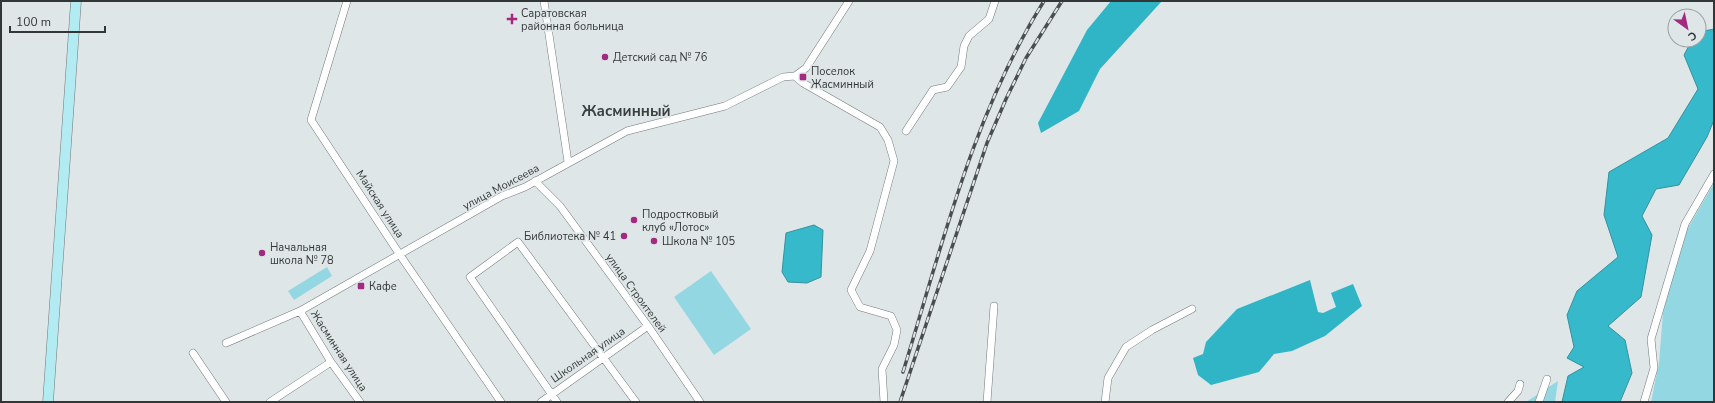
<svg xmlns="http://www.w3.org/2000/svg" width="1715" height="403" font-family="'Nunito Sans',sans-serif">
  <style>
    .green { fill: #93d7e2 }
    .forest { fill: #30b5c6 }
    .water { fill: #36b9ca; stroke: #35929e }
    .lines { fill: none; stroke-linecap: round; stroke-linejoin: round }
    .street-casing { stroke: #73797a; stroke-width: 8 }
    .secondary-casing { stroke: #73797a; stroke-width: 11 }
    .street { stroke: #fff; stroke-width: 7 }
    .secondary { stroke: #b2ebf1; stroke-width: 10 }
    .rail-casing { stroke: #4b4e4e; stroke-width: 3.5 }
    .rail { stroke: #dfe6e7; stroke-width: 2; stroke-dasharray: 6; stroke-linecap: butt }
    .poi-dot { fill: #a32a80; stroke: #dfe6e7; stroke-width: 1.5 }
    .labels { text-anchor: middle; dominant-baseline: central; stroke-width: 3.5; stroke-linejoin: round; paint-order: stroke }
    .poi-label { font-size: 11px; fill: #333636; stroke: #dfe6e7; text-anchor: start }
    .street-label { font-size: 11px; fill: #333636; stroke: #dfe6e7 }
    .district-label { font-size: 15px; font-weight: bold; fill: #3a3f40; stroke: #dfe6e7 }
  </style>
  <rect width="100%" height="100%" fill="#dfe6e7"/>
  <path class="green" d="M1714 183V402H1651L1659 363 1663 313 1684 235Z
    M327 267 332 276 294 300 288 291Z
    M711 271 751 329 714 355 674 297Z
    M1558 381 1555 402H1526Z"/>
  <path class="forest" d="M1111 1H1162L1100 69 1079 111 1041 133 1038 123 1087 30Z
    M1310 280 1318 312 1323 313 1336 307 1331 293 1353 284 1362 306 1325 336 1292 351 1274 354 1259 372 1211 385 1198 375 1193 358 1203 354 1206 342 1237 309Z"/>
  <path class="water" d="M1714 29V120L1707 137 1679 185 1656 189 1642 216 1652 235 1641 297 1608 326 1625 340 1632 373 1620 402H1562L1568 376 1584 367 1567 358 1574 347 1567 315 1577 291 1618 257 1604 215 1609 172 1668 138 1698 89 1684 55 1692 40H1699V32Z
    M814 225 823 230 821 277 807 283 788 282 782 272 786 233Z"/>
  <g class="lines">
    <g class="street-casing">
      <path id="street" d="M347 1 311 120 400 255 501 402
        M544 1 568 162
        M795 76 803 83 880 127 888 140 894 161 870 251 851 290 860 307 891 316 897 330 894 345 882 369 884 402
        M795 76 806 68 849 1
        M906 131 933 90 947 87 961 67 964 46 969 36 989 19 995 1
        M535 181 560 206 648 326 700 402
        M300 311 331 362 360 402
        M226 343 300 311 502 196 525 187 627 131 725 106 783 77 795 76
        M193 353 226 402
        M270 402 331 362
        M541 402 648 326
        M557 402 470 277 518 242 636 402
        M987 402 994 306
        M1105 402 1108 378 1126 347 1152 330 1192 309
        M1508 402 1518 391 1520 384
        M1539 402 1547 379
        M1644 402 1654 368 1651 339 1685 224 1714 174"/>
    </g>
    <g class="secondary-casing">
      <path id="secondary" d="M48 402 76 1"/>
    </g>
    <use href="#street" class="street"/>
    <use href="#secondary" class="secondary"/>
    <g class="rail-casing">
      <path id="rail" d="M903 372C942 246 973 114 1044 1
        M900 402 987 143 1006 99 1026 58 1062 1"/>
    </g>
    <use href="#rail" class="rail"/>
  </g>
  <g class="poi-dot">
    <path d="M510 13h4v4h4v4h-4v4h-4v-4h-4v-4h4z"/>
    <circle cx="605" cy="57" r="4"/>
    <rect x="799" y="73" width="8" height="8" rx="2"/>
    <circle cx="634" cy="220" r="4"/>
    <circle cx="624" cy="236" r="4"/>
    <circle cx="654" cy="241" r="4"/>
    <circle cx="262" cy="253" r="4"/>
    <rect x="357" y="282" width="8" height="8" rx="2"/>
  </g>
  <g class="labels">
    <g class="poi-label">
      <text x="521" y="13">Саратовская<tspan x="521" dy="13">районная больница</tspan></text>
      <text x="613" y="57">Детский сад № 76</text>
      <text x="811" y="71">Поселок<tspan x="811" dy="13">Жасминный</tspan></text>
      <text x="642" y="214">Подростковый<tspan x="642" dy="13">клуб «Лотос»</tspan></text>
      <text x="616" y="236" text-anchor="end">Библиотека № 41</text>
      <text x="662" y="241">Школа № 105</text>
      <text x="270" y="247">Начальная<tspan x="270" dy="13">школа № 78</tspan></text>
      <text x="369" y="286">Кафе</text>
    </g>
    <g class="street-label">
      <text transform="translate(501 187) rotate(-28)">улица Моисеева</text>
      <text transform="translate(380 204) rotate(57)">Майская улица</text>
      <text transform="translate(636 293) rotate(54)">улица Строителей</text>
      <text transform="translate(339 351) rotate(57)">Жасминная улица</text>
      <text transform="translate(588 355) rotate(-35)">Школьная улица</text>
    </g>
    <g class="district-label">
      <text x="626" y="111">Жасминный</text>
    </g>
  </g>
  <rect width="1715" height="403" fill="none" stroke="#333636" stroke-width="4"/>
  <g transform="translate(1687 28) rotate(147)"><circle r="19" fill="#dfe6e7" stroke="#9aa0a0"/>
  <path d="M0-3L7 15L0 10L-7 15Z" fill="#a32a80"/>
  <text y="-6" font-size="11" font-weight="bold" text-anchor="middle" fill="#333636">С</text>
  </g>
  <path d="M10 26v6h95v-6" fill="none" stroke="#333636" stroke-width="2"/>
  <text x="16" y="26" font-size="12" fill="#333636" stroke="#dfe6e7" stroke-width="3" paint-order="stroke">100 m</text>
</svg>
